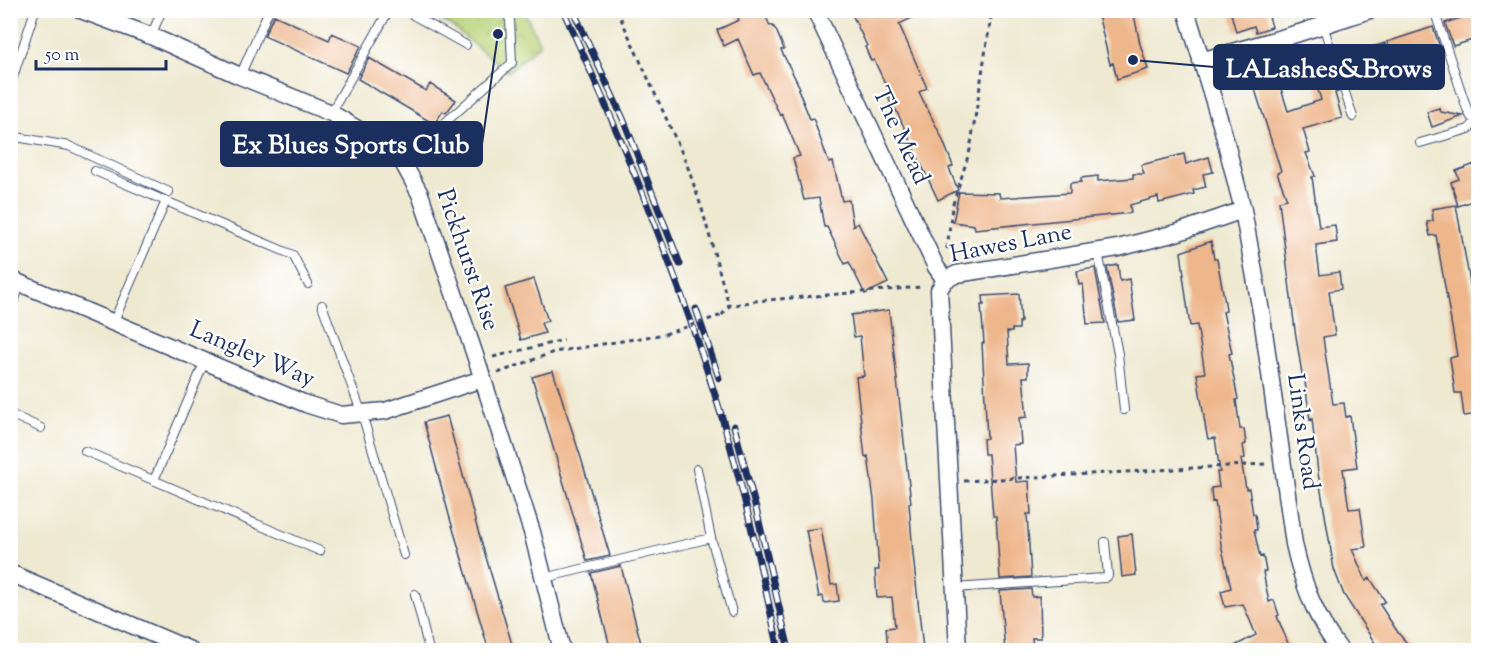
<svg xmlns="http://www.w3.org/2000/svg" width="1489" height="661" font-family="'Sorts Mill Goudy',serif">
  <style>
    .park { fill: url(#park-crowns); stroke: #6a816b; stroke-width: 1.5 }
    .building { fill: #eeb68b }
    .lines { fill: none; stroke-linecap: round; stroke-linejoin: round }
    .lane-casing { stroke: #3b4b6f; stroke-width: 10 }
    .street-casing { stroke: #3b4b6f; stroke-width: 19 }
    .path { stroke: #3b4b6f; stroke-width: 3; stroke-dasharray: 4.5 4.5; stroke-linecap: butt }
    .lane { stroke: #fff; stroke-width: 8 }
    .street { stroke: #fff; stroke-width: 16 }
    .rail-casing { stroke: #1b2f5e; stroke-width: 7 }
    .rail { stroke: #fff; stroke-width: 4.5; stroke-dasharray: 14; stroke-linecap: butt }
    .path-bridge { stroke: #3b4b6f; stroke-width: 3; stroke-dasharray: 4.5 4.5; stroke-linecap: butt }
    .labels { text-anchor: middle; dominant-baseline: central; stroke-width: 4.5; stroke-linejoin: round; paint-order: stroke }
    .street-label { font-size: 24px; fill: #1b2f5e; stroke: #fff }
    .leader { fill: none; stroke: #1b2f5e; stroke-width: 2 }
    .callout-dot { fill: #1b2f5e; stroke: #fff; stroke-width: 2 }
    .callout { fill: #1b2f5e; stroke: #1b2f5e; stroke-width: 2 }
    .callout-label { font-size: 26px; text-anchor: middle; font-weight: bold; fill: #fff }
  </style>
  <defs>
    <pattern id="park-crowns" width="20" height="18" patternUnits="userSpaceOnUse" patternTransform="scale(1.5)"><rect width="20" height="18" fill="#b9d378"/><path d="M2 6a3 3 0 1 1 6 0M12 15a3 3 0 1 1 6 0" fill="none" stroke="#9eb56a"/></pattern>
  </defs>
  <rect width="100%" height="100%" fill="#fff"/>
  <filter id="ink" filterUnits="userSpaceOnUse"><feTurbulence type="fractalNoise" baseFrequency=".0167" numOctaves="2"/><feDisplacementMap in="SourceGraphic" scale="12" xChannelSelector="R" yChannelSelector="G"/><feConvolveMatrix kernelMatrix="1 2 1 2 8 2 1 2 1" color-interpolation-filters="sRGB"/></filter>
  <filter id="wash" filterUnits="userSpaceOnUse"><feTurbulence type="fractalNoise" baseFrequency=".008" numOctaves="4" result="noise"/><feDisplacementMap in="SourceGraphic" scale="24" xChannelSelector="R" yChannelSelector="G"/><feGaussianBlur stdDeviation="1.35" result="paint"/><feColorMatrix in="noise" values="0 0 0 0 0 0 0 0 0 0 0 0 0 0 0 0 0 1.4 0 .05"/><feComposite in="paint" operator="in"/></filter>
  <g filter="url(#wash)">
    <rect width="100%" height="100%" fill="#eee9d0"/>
    <path class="park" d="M422 11H524L540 44 508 72 449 24Z"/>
    <g id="blocks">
      <path class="building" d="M734 10H763L770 26 772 25 776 30 784 49 781 50 800 88 798 89 810 119 813 118 829 163 833 162 842 201 849 200 853 226 858 223 888 283 865 294 849 262 845 264 827 227H824L819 198 804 200 793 158 800 156 782 114 780 115 760 73 754 75 738 39 724 46 717 30 739 20Z
        M850 10H929L899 24 927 88 919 92 942 138 953 166 949 168 958 190 938 200 896 110 895 111 888 97 891 96 874 60 871 61 865 47 867 46Z
        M1097 10H1133L1140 44 1148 69 1117 79 1113 63 1110 64Z
        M1230 10H1267L1272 27 1256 32 1254 26 1236 32Z
        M1479 12V38L1453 46 1445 23Z
        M274 15 329 40 332 33 361 46 346 73 264 36Z
        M1433 27 1441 50 1437 52 1439 58 1425 62 1423 56 1396 65 1387 42Z
        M1385 43 1388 68 1380 70 1382 77 1350 88 1340 57Z
        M369 58 426 91 430 84 456 100 446 113 443 111 434 124 358 79Z
        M1272 60 1288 111 1321 100 1313 72 1321 69 1320 64 1328 62 1338 92 1335 93 1342 118 1303 129 1310 152 1306 153 1315 176 1312 177 1319 227 1335 225 1337 242 1316 245 1320 275 1339 272 1341 289 1329 291 1335 335 1323 337 1325 352 1333 404 1344 403 1346 417 1350 416 1357 467 1343 469 1349 509 1360 508 1366 547 1352 549 1366 581 1370 578 1385 601 1380 605 1399 634 1414 651H1380L1344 595 1334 569 1318 473 1312 419 1310 420 1304 374H1302L1295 330 1279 201 1287 199 1277 173 1281 171 1251 77 1254 76 1251 67Z
        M1439 108 1441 112 1463 116 1432 127 1427 112Z
        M1184 154 1186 164 1209 157 1213 172 1203 174 1206 187 1193 190 1194 194 1159 203 1158 197 1130 205 1131 213 975 229 974 225 953 222 959 192 999 193 1000 198 1070 193V183L1081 182V178L1098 176V181L1133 178V174H1144L1141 165Z
        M1475 164 1479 175V199L1458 206 1451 182 1459 179 1456 171Z
        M1456 205 1479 332V414L1464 416 1461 393H1455L1450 358 1457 356 1436 235 1430 236 1427 222 1433 221 1432 209Z
        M1211 241 1214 259H1217L1225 303 1226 311 1223 312 1232 353 1229 354 1238 399 1236 400 1240 429H1244L1246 444 1243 445 1245 458 1241 459 1246 489H1249L1253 514H1255L1257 530H1254L1260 557 1263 556 1266 571 1263 572 1269 602 1274 600 1279 615 1277 616 1291 651H1225L1256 635 1243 604 1225 607 1221 591 1231 588 1221 544 1215 501 1212 502 1211 488 1219 487 1217 472H1220L1215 438 1208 439 1206 430 1197 374 1205 373 1197 325 1190 326 1183 275H1184L1181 252Z
        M1118 265 1120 281 1129 279 1135 320 1118 322 1107 267Z
        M1095 268 1105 323 1087 324 1083 284 1079 285 1077 271Z
        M534 279 548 321 541 323 545 333 521 340 505 288Z
        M1019 294 1021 322H1019V329H1012V332H1007L1009 364 1028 363V377H1023L1027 417 1019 418 1021 444 1013 445 1016 482 1029 481 1031 514H1027L1031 577 1000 579 996 516H993L988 454H984L983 439 987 438 982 343H984L981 305H984L983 296Z
        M889 310 911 503H909L913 554 923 649 902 651H897V648L888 649 886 628 895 627 892 597 877 598 875 570H879L874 500 868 456 865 457 856 377 864 376 860 336 854 337 851 315Z
        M553 371 581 458 610 556 587 561 532 377Z
        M447 416 476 524 514 651H489L449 515 424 422Z
        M821 528 831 585 837 584 839 601 824 603 823 596 819 597 806 530Z
        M1132 534 1136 575 1122 577 1118 536Z
        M621 566 624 578 643 651H611L591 573Z
        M1031 589 1032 597 1040 596 1041 638H1032L1033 651H1005L1000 591Z"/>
    </g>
  </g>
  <g filter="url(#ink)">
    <use href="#blocks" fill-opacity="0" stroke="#3b4b6f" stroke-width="1.5"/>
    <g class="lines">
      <g class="lane-casing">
        <path id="lane" d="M404 10 466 45
          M1318 10 1353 117
          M1434 10 1467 109 1471 117 1478 122
          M151 36 162 10
          M240 76 269 10
          M10 86 35 10
          M331 113 389 10
          M10 136 69 146 169 192
          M1420 143 1469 129 1476 121
          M402 161 512 63 510 20 505 10
          M95 171 293 255 308 284
          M1098 252 1118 354 1124 410
          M322 305 362 414 404 555
          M10 310 21 284
          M113 323 166 201
          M10 414 41 428
          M85 451 320 551
          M697 469 711 538 732 612
          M154 480 205 361
          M544 578 711 538
          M954 588 1105 578 1108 576 1105 542
          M415 594 429 650"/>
      </g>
      <g class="street-casing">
        <path id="street" d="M81 10 151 36 240 76 331 113 387 147 402 161 420 194 477 361 532 532 562 650
          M815 10 936 267 945 280
          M1201 61 1299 33 1370 10
          M1243 210 1262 317 1294 544C1303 584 1315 618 1340 650
          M10 279 306 404 341 415 385 411 482 379
          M10 573 190 650
          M958 650 939 290 945 280 957 274 1118 248 1176 233 1243 210 1223 131 1186 10"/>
      </g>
      <path class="path" d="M617 10 686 162 702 209 729 306 755 301 922 287
        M947 249 952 207 970 150 992 10
        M722 315 729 306
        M493 357 564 340
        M498 373 554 352 665 334
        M964 481 1266 464"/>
      <use href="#lane" class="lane"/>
      <use href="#street" class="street"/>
      <g class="rail-casing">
        <path id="rail" d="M563 10C621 136 674 263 715 395 742 479 760 565 779 650
          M573 10 624 121 680 264
          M696 309 719 378
          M734 426 757 513 789 650"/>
      </g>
      <use href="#rail" class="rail"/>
      <path class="path-bridge" d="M665 334 722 315"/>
    </g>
  </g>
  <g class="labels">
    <g class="street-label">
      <text transform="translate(900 136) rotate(65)">The Mead</text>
      <text transform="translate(1011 244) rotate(-11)">Hawes Lane</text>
      <text transform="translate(467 260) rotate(71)">Pickhurst Rise</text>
      <text transform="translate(252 355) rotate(23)">Langley Way</text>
      <text transform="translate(1302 432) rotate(82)">Links Road</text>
    </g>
  </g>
  <path class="leader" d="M1133 60L1214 67M498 34L482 144"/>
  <g class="callout-dot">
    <circle cx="1133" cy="60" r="6"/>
    <circle cx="498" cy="34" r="6"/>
  </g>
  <g class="callout">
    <rect x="1214" y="45" width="230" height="44" rx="6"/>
    <rect x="221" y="122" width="261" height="44" rx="6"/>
  </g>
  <g class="callout-label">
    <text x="1329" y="77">LALashes&amp;Brows</text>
    <text x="351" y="153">Ex Blues Sports Club</text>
  </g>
  <rect width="1489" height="661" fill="none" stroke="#fff" stroke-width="36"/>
  <path d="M36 60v9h130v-9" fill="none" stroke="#1b2f5e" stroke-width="3"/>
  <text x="45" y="60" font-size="18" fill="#1b2f5e" stroke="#ffffff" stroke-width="4.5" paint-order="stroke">50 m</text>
</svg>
